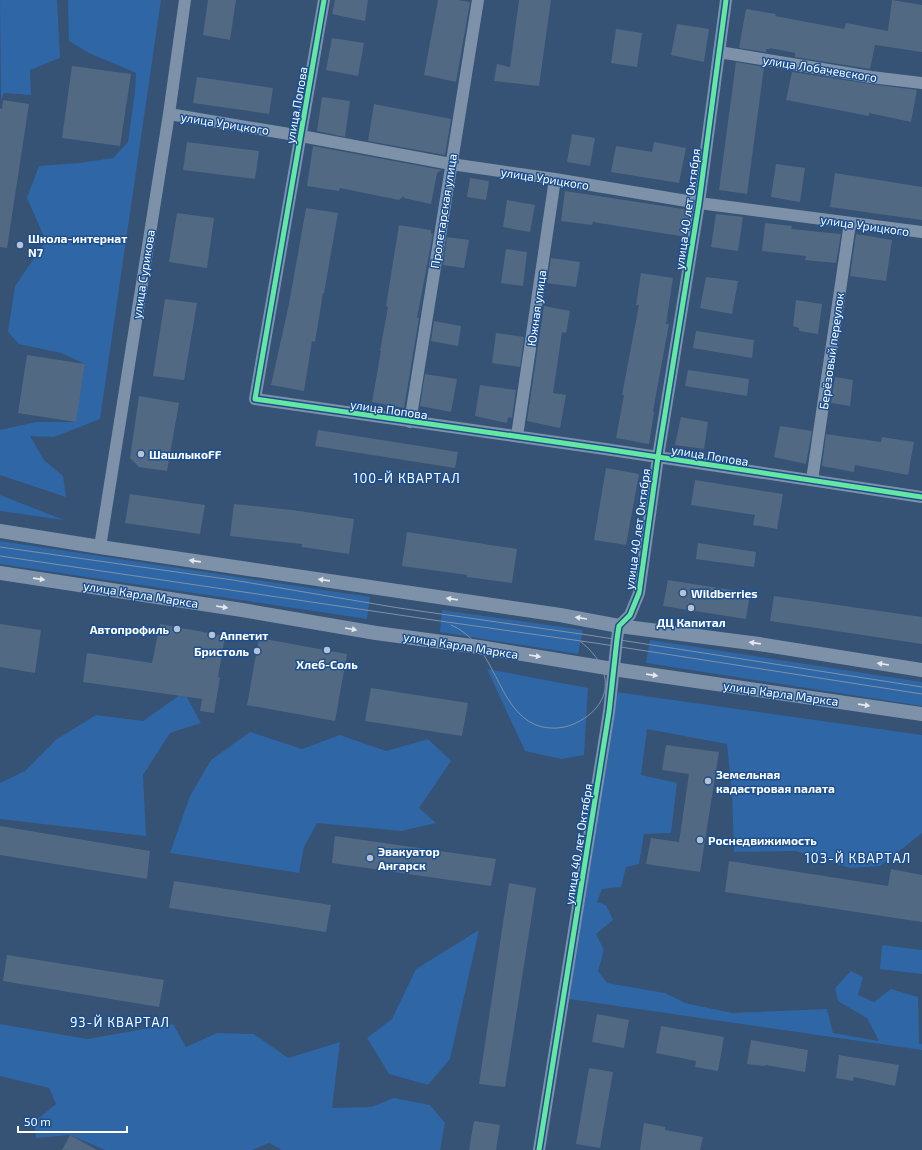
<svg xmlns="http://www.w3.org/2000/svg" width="922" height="1150" font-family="'Exo 2',sans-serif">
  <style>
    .green { fill: #2f66a5 }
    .building { fill: #526984 }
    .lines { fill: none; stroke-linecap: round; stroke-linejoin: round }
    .minor { stroke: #7d92a8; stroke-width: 12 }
    .tertiary { stroke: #7d92a8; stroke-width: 14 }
    .tram { stroke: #7e92a7; stroke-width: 1 }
    .cycleway-casing { stroke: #1b4f8f; stroke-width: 8 }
    .cycleway { stroke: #66e7a1; stroke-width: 5 }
    .oneway { fill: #e5e9ee }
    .poi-dot { fill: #b9c2ce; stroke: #1b4f8f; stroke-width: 1.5 }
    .labels { text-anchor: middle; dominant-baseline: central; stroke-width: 3; stroke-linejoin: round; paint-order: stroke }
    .street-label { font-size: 12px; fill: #fff; stroke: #1b4f8f }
    .poi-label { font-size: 12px; font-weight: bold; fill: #fff; stroke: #1b4f8f; text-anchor: start }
    .neighbourhood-label { font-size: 13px; letter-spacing: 1px; fill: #fff; stroke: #1b4f8f }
  </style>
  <rect width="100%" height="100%" fill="#365274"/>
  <path class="green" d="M0 0H57L60 58 30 70 31 95 4 93 1 100Z
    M68 0H161L100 419 54 437 30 436 44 460 63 476 66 497 0 475V430L36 422H75L85 364 61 353 19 344 8 332 15 286 46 241 27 198 39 166 79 163 113 158 128 142 135 91 136 73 89 53 69 41Z
    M0 495 64 520 0 511Z
    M0 541 370 597 367 619 0 564Z
    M442 610 583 630 578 654 440 632Z
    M650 640 922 682V706L646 663Z
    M487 669 588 688 584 755 561 759 525 751Z
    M184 692 201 723 170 733 143 775 146 836 0 819V783L25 771 57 739 96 715 143 721Z
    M616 692 922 735V833L880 866 850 868 796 851 734 852 732 794 727 744 647 729 641 775 677 783 671 833 644 834 639 864 626 867 621 887 602 889 597 902 606 905 613 920 596 934 604 950 598 971 607 983 665 993 685 1003 732 1013 827 1009 833 1033 879 1041 867 1018 838 1001 835 988 851 971 863 977 858 995 874 1002 891 989 918 997 919 1044H922V1050L569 999Z
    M250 732 302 749 340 735 386 751 428 739 451 761 419 808 436 823 401 831 317 823 304 847 299 873 170 853 190 796 211 760Z
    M479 930 450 1059 428 1085 389 1074 367 1038 392 1019 416 969Z
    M882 945 922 950V974L880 969Z
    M0 1024 87 1039 173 1024 186 1047 217 1033 254 1034 288 1058 340 1042 332 1108 371 1107 394 1098 430 1105 445 1123 440 1150H282L269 1143 252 1150H105L70 1135 36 1138 34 1122 56 1104 49 1088 0 1076Z"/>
  <path class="building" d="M208 0H236L230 40 203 35Z
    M335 0H368L365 21 332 14Z
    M438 0H458L470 2 456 82 424 75Z
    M519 0H551L539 86 494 81 497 64 510 67Z
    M892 0 922 5V52L875 45 870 69 795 57V53L770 48V49H766V52L739 48 746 9 776 14 775 16 844 29 846 23 888 31Z
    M677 24 709 29 704 62 671 55Z
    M616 29 642 33 637 67 611 63Z
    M332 38 364 43 358 76 326 70Z
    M736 62 764 67 747 194 719 190Z
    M72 66 131 74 120 146 62 138Z
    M792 72 870 84 917 90 911 122 869 113V116L786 100Z
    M197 77 273 88 269 114 193 103Z
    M322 97 350 101 345 137 317 131Z
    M3 100 29 104 7 248 0 247V108L2 109Z
    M374 104 451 119 445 155 368 141Z
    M572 134 595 138 590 166 567 162Z
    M187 142 259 151 255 179 183 170Z
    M654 142 686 148 679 183 611 172 616 146 652 152Z
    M313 146 442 170 437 173 431 204 404 198V196L399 200 340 188 339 191 307 186Z
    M776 164 805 168 800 202 771 197Z
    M835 173 922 187V220L830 207Z
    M470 178 489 181 486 200 467 197Z
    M565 191 690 210 686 237 593 222 592 225 561 221Z
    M507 200 535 205 530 232 503 227Z
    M306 208 338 213 324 293H323L315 342 312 341 304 391 271 385 289 304Z
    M177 213 214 218 207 268 169 262Z
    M716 214 743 217 738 251 711 247Z
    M765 223 792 226 791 229 841 234 836 263 805 260 806 256 762 251Z
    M399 225 431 230V234H433L417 318H419L404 408 372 402 381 351H380L388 307 386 306Z
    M856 234 892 240 886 281 850 276Z
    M447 237 469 240 464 268 443 265Z
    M506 249 527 252 523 286 501 283Z
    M551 258 580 262 576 287 547 283Z
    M641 273 673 278 666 324H669L653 411 654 412 649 444 616 438 624 395H622L639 305H636Z
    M706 277 738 281 732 314 700 308Z
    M165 299 197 303 184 380 153 376Z
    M796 300 822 304 818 334 799 331V328L793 326Z
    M544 306 570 311 566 333 562 332 553 393 566 395 560 428 527 421Z
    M434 321 461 326 458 346 431 341Z
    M696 331 754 340 752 358 693 348Z
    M496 333 524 337 520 367 492 363Z
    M27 355 85 364 76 422 18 413Z
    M688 370 749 379 747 396 685 386Z
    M425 374 457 379 451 412 420 406Z
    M835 377 853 380 850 406 831 403Z
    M480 385 516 390 512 418 508 417 507 423 475 416Z
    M139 396 179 403 167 471 139 467 130 458Z
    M681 417 708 422 704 449 675 445Z
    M780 426 812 431 806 464 774 457Z
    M318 430 458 452 455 468 315 446Z
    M826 434 881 442 882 437 914 442 908 475 855 465 854 472 822 466Z
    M606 468 639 474 626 545 594 540Z
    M695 480 783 494 777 529 753 525 755 515 691 505Z
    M130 494 205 505 200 534 125 523Z
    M234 504 292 510 354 519 349 554 302 547V544L230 536Z
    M407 532 517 549 512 583 467 577V575L402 566Z
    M698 543 756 552 754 567 696 559Z
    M668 580 750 593 746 619 663 606Z
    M774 596 922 617V644L770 621Z
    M0 624 41 630 35 673 0 667Z
    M160 624 225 636 218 677 220 678 214 713 200 711 202 699 83 682 87 653 152 663Z
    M259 638 347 654 335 721 247 705Z
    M371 688 468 703 462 736 365 721Z
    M666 745 719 752 700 872 646 864 651 838 679 842 689 774 662 770Z
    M0 826 150 851 147 879 0 855Z
    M335 836 496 859 491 886 332 863Z
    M729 861 888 886 891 869 922 875V922L725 892Z
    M174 881 331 905 326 932 169 908Z
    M509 883 536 888 505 1087 479 1084Z
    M7 955 164 980 159 1007 3 981Z
    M597 1014 629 1020 624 1048 592 1042Z
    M661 1026 724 1037 718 1071 695 1067 696 1061 656 1053Z
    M751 1040 808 1050 805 1072 766 1065 765 1066 747 1064Z
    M839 1055 899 1065 895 1086 854 1077 853 1081 836 1078Z
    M589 1068 613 1072 600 1148 576 1144Z
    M474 1121 500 1125 496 1150H469Z
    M644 1123 665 1127V1130L703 1137 700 1150H640Z
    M70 1135 97 1150H62Z"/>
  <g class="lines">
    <path class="minor" d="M324 0 255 399 605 449 922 497
      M719 52 871 77 922 83
      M169 114 301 136 451 164 555 179 699 203 922 232
      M410 422 478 0
      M517 436 555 179
      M812 480 850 223
      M100 547 169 114 185 0
      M539 1150 609 712 617 639 619 626 630 615 639 593 658 457 699 203 726 0"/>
    <path class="tertiary" d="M0 531 100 547 560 615 619 626 759 644 922 670
      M0 573 242 610 376 633 479 647 613 669 922 714"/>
    <path class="tram" d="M0 547 233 580 399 608 588 635 922 687
      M0 556 440 621 595 643 922 694
      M451 625C496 643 496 709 536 725 550 730 565 729 578 722 616 702 612 666 581 642"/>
    <g class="cycleway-casing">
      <path id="cycleway" d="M324 0 255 399 605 449 922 497
        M539 1150 609 712 617 639 619 626 630 615 639 593 658 457 699 203 726 0"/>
    </g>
    <use href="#cycleway" class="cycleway"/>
  </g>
  <defs><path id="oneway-solid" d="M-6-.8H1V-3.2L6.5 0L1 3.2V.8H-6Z"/></defs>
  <g class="oneway">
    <use href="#oneway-solid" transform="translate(195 561) rotate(-172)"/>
    <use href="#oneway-solid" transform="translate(39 579) rotate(8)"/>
    <use href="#oneway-solid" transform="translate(324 580) rotate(-172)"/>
    <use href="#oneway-solid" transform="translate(452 599) rotate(-172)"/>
    <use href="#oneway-solid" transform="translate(222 607) rotate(9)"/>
    <use href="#oneway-solid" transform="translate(581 618) rotate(-171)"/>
    <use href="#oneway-solid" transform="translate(351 629) rotate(10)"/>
    <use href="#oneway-solid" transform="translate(755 643) rotate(-172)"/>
    <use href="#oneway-solid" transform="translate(535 656) rotate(9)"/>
    <use href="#oneway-solid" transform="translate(883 664) rotate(-171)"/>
    <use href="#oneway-solid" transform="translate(652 675) rotate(8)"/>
    <use href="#oneway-solid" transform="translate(864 705) rotate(8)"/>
  </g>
  <g class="poi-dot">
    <circle cx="20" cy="245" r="4"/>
    <circle cx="141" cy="454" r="4"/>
    <circle cx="683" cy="593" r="4"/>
    <circle cx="691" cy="608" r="4"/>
    <circle cx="177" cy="629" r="4"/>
    <circle cx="212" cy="635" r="4"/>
    <circle cx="327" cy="650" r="4"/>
    <circle cx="257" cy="651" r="4"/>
    <circle cx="708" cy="781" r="4"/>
    <circle cx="700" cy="840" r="4"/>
    <circle cx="370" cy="858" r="4"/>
  </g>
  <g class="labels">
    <g class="street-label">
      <text transform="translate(820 68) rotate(9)">улица Лобачевского</text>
      <text transform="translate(296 105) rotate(-80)">улица Попова</text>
      <text transform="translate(225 123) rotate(9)">улица Урицкого</text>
      <text transform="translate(545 178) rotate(9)">улица Урицкого</text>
      <text transform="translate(687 209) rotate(-82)">улица 40 лет Октября</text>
      <text transform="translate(443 211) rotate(-81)">Пролетарская улица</text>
      <text transform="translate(865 225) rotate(8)">улица Урицкого</text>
      <text transform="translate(143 274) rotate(-81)">улица Сурикова</text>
      <text transform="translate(536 308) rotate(-82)">Южная улица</text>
      <text transform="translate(831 351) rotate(-82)">Берёзовый переулок</text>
      <text transform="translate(389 409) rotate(8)">улица Попова</text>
      <text transform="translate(710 455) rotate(9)">улица Попова</text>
      <text transform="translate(637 529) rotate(-82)">улица 40 лет Октября</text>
      <text transform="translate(141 594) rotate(9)">улица Карла Маркса</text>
      <text transform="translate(461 645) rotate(9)">улица Карла Маркса</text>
      <text transform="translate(781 693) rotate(8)">улица Карла Маркса</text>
      <text transform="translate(578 844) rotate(-81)">улица 40 лет Октября</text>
    </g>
    <g class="poi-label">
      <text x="28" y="238">Школа-интернат<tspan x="28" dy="14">N7</tspan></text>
      <text x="149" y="454">ШашлыкoFF</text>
      <text x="691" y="593">Wildberries</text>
      <text x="691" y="622" text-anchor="middle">ДЦ Капитал</text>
      <text x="169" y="629" text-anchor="end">Автопрофиль</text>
      <text x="220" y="635">Аппетит</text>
      <text x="249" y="651" text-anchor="end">Бристоль</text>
      <text x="327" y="664" text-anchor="middle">Хлеб-Соль</text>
      <text x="716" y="774">Земельная<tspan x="716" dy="14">кадастровая палата</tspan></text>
      <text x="708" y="840">Роснедвижимость</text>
      <text x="378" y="851">Эвакуатор<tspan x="378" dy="14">Ангарск</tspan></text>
    </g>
    <g class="neighbourhood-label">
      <text x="407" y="478">100-Й КВАРТАЛ</text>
      <text x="858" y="858">103-Й КВАРТАЛ</text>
      <text x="120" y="1022">93-Й КВАРТАЛ</text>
    </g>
  </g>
  <path d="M18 1126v6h109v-6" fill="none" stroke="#ffffff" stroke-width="2"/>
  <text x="24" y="1126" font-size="12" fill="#ffffff" stroke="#1b4f8f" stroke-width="3" paint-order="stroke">50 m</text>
</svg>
